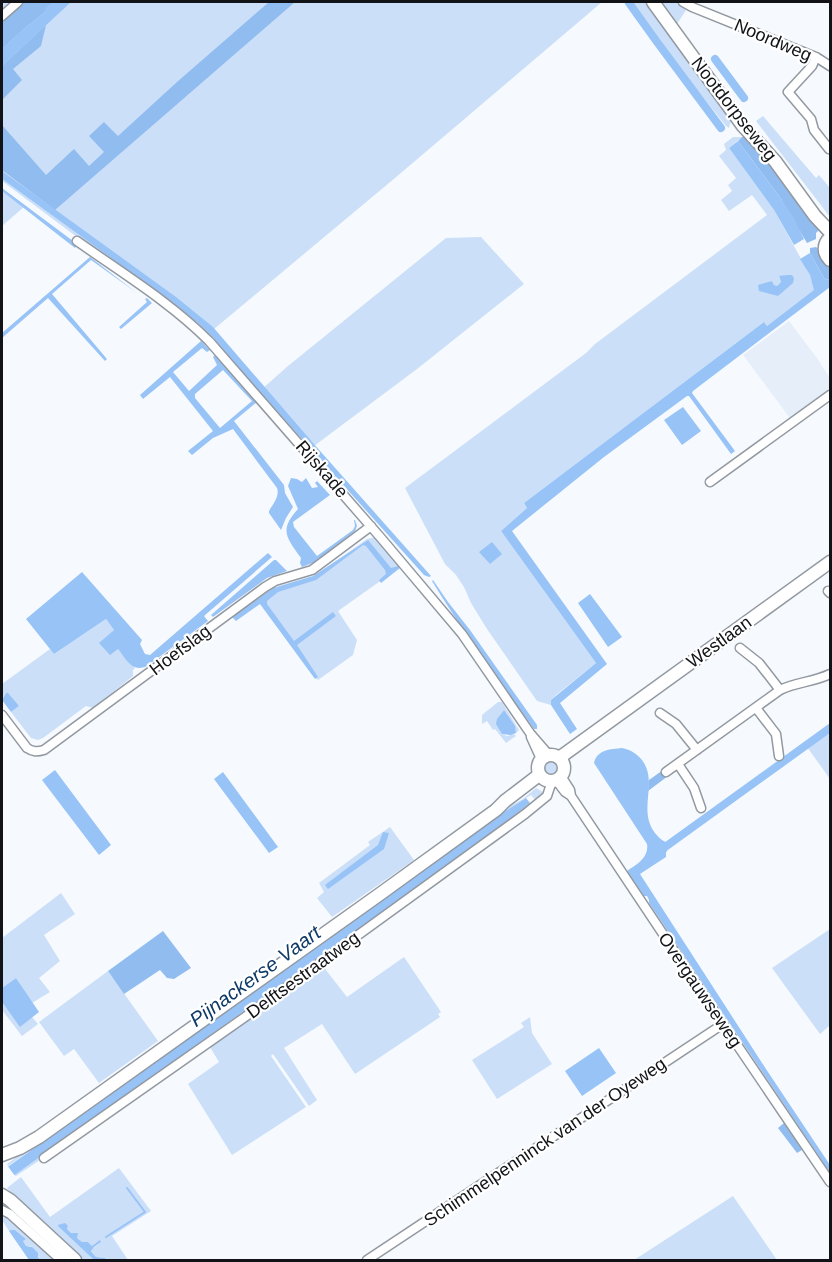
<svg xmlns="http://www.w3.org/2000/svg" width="832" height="1262" font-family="Helvetica,sans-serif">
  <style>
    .built { fill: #e6eff9 }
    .green { fill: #cbdff8; fill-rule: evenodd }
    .forest { fill: #91bcef }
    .water { fill: #98c3f7; fill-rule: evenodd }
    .pier { fill: #f6faff }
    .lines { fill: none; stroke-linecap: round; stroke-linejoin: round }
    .stream { stroke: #98c3f7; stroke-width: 2 }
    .canal { stroke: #98c3f7; stroke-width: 8 }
    .street-casing { stroke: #9399a1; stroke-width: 11 }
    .secondary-casing { stroke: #9399a1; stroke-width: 15 }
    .street { stroke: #fff; stroke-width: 8 }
    .secondary { stroke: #fff; stroke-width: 12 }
    .labels { text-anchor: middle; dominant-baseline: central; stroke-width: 4.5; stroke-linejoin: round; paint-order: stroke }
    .street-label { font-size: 18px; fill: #111316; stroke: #fff }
    .water-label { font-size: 20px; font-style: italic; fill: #0e3a68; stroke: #fff }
  </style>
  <rect width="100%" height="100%" fill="#f6faff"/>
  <path class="built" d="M789 321 820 362V363L830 378V393L792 421 743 355Z"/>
  <path class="green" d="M2 2H602L395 178 214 329 2 171Z
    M630 2H648L732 117 729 128 726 126 669 55Z
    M658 2H677L686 10 677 24Z
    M763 116 816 178 819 175 830 188V217L756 121Z
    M733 137H742L729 148 774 210 810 275 815 290 767 326 764 322 524 503 527 508 501 531 596 663 556 695 551 700V705L537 701 487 629 471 603 464 587 456 575 445 564 405 488 586 353 595 344 767 215 752 195 729 211 721 200 732 191 728 185 736 178 719 156 726 150 724 144ZM787 275H791L794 278 778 296 758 286 772 281 774 285 777 286 781 282 779 277Z
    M2 179 159 293 198 323 213 337 209 339 176 311 2 181Z
    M2 189 25 206 2 226Z
    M481 237 524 284 417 369 314 446 262 389 288 366 446 238Z
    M375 537 400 567 338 611 357 640 353 655 318 680 312 674 261 601 276 588 314 577 367 539Z
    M106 619 114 630 100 643 118 649 135 668 133 670V676L93 708 86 706 43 738 38 740 31 738 11 712 19 706 6 693 2 699V684L50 649 54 654Z
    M498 702H502L519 730 516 733 515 729 504 710 500 715 502 734 507 736 514 734 516 736 506 743 495 729 493 730 487 721 482 724V715Z
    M830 731V779L807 747Z
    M542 768a8 8 0 1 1 16 0a8 8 0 1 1-16 0Z
    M536 788 543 792 544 795 537 802 531 795 495 818 8 1166 7 1164 496 814 523 799Z
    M530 803 532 806 508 825 37 1162 16 1176 14 1175 498 829Z
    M390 827 414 860 332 917 317 898 324 892 319 883 370 845 368 842Z
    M61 893 75 914 44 935 60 961 39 978 50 992 32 1003 16 978 2 988V938Z
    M830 929V1025L820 1034 772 968Z
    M404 957 441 1012 438 1014 440 1017 355 1074 322 1024 284 1048 317 1100 309 1106 273 1054 271 1056 306 1107 232 1155 188 1084 219 1062 210 1047 322 965 347 997Z
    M108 971 158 1041 99 1083 74 1049 64 1056 39 1022Z
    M2 1002 20 1026 32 1017 38 1024 22 1036 2 1010Z
    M530 1017 532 1033 552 1064 497 1099 472 1060 524 1027 521 1023Z
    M119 1168 151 1211 112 1236 128 1260H107L105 1258 96 1257 91 1250 101 1242 100 1241 92 1246 88 1242H82L77 1238V1233H71L67 1229 68 1226 58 1225 94 1260H83L19 1201 7 1188 21 1177 50 1217Z
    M733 1196 777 1260H634Z
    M6 1215 56 1260H41L31 1246H26L23 1241 25 1238 15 1230 9 1231 2 1220Z"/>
  <path class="forest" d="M22 2H54L47 8 44 13 25 28 2 49V20Z
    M269 2H295L55 210 2 170V125L46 175 74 149 89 166 104 152 89 136 104 122 118 136 177 82Z
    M46 25 41 46 13 69 22 80 2 100V66Z
    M748 136 806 209 819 230 816 233V239L807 243 781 199 738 141 742 137Z
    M816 247C830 257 830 262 830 279L828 280 824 278 810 253V248Z
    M663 770 668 776 648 791 649 780Z
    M163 931 191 968 174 979 167 978 160 970 124 994 108 971Z
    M784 1123 802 1150 797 1153 778 1128Z"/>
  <path class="water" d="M54 2H71L2 66V49L25 28 44 13 47 8Z
    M738 141 781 199 794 218 804 239 794 245 774 210 729 148Z
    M2 171 176 297 213 327 313 443 431 576 429 577 424 575 220 348 213 337 198 323 159 293 2 179Z
    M2 188 77 244 75 248 66 241 2 191Z
    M810 253 824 278 828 280 830 279V287L693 391 692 393 735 451 731 454 689 396H687L604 457 512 531 607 664 560 703 577 729 570 734 551 705V700L596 663 501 531 527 508 524 503 764 322 767 326 814 290 810 275 800 259Z
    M90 257 137 293 91 260 52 294 107 359 105 361 48 298 2 338V333Z
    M787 275H792L794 278 793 283 778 296 759 291 758 285 772 281 774 285 777 286 781 282 779 276Z
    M147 298 152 303 121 329 119 327 147 302 145 299Z
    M201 341 210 350 207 352 202 348 173 372 189 391 217 365 213 357 215 355 257 402 234 421 284 485 285 493 293 507 286 518 281 530 269 513V511C273 504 280 496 277 488L233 429 213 438 192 455 188 451 213 431 170 377 143 399 140 395ZM223 370 252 401 220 428 195 398V394Z
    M683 407 701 431 682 445 664 420Z
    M291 478 297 479 302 482 306 478 312 488 318 487 315 483 317 481 330 495 293 522 294 527 317 556 353 530 355 526 354 520H355L357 526 355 531 318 561 302 567 300 563 301 558C286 537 279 530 298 509L288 486Z
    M368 540 391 568 398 566 400 568 381 583 379 580 386 574 385 570 366 546 363 545 316 580 278 592 267 601V604L294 641 333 612 336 616 297 645 318 677 315 679 260 604 236 621 232 617 273 588 313 576Z
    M492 542 502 554 490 564 479 552Z
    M268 553 272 557 204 616 208 621 147 666C132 673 127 660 118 649L110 655 99 643 114 630 106 619 54 654 26 619 82 572 142 640 140 644 145 654 150 655Z
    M274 560H276L287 571 267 578 213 617 211 615Z
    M433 580 448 602 470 630 537 725V729H534C499 681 463 632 432 581Z
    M590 594 622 637 608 647 578 603Z
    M6 693H8L19 706 11 712 2 700Z
    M504 710 515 726 516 733 511 735 502 734 496 724 497 719Z
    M622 748C631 750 636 753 642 760 659 783 637 809 655 833 659 838 663 842 670 843L666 853V857L640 874 766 1069 830 1165V1173L649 903V900L647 896H644L627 871C637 864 649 858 647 844L594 763C597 750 610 749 622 748Z
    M55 770 111 845 99 855 42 780Z
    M223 772 278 847 269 853 214 779Z
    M526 798 530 803 498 829 2 1184V1171L495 818Z
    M383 832 389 833 384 849 328 889 325 885 378 845Z
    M16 978 39 1012 20 1027 2 1002V988Z
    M599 1048 616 1073 582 1096 565 1071Z
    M65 1223 68 1226 67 1229 71 1233H78L77 1238 82 1242H88L92 1246 100 1240 101 1242 94 1247 91 1251 96 1257 105 1258 107 1260H94L58 1226V1225Z
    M11 1230H15L26 1239 23 1241 26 1246 32 1247 38 1253V1257L41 1260H29L9 1231Z"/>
  <path class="pier" d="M7 1165 15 1176 2 1186V1169Z"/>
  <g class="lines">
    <path class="stream" d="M106 1237 145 1212 127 1188"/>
    <path class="canal" d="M629 3 657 42 721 128
      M715 59 744 98
      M661 850 830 728"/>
    <g class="street-casing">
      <path id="street" d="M683 2 692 7 816 57 830 66
        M2 16 18 2
        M816 57 812 66 788 92 811 119 814 130 829 149
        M77 241C122 273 170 302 209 341L381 538 462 634 530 733 549 755
        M710 482 830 395
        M828 591 830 593
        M740 648 759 663 780 690
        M756 708 776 734 779 756
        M660 713 676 724 697 750
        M2 715 27 748C33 752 37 752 44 750L265 587 275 581 312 570 371 526
        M531 737 541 759
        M678 764 694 788 701 808
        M666 772 780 690C796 682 814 682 830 674
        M561 776 570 790 571 796 723 1024 830 1182
        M556 780 565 792 571 796
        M44 1158 245 1017 525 814 547 796 552 781
        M2 1210 10 1214 61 1260
        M367 1260 723 1024"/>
    </g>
    <g class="secondary-casing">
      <path id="secondary" d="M653 2 743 126 775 161 815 216 830 232
        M830 238C823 244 823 253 830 260
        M538 768a13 13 0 1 1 26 0a13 13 0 1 1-26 0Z
        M559 758 830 562
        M2 1155 20 1148 39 1137 380 894 496 810 505 801 539 775
        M2 1195 10 1200 75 1260"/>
    </g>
    <use href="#street" class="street"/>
    <use href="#secondary" class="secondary"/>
  </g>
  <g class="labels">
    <g class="street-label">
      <text transform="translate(773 40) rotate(23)">Noordweg</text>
      <text transform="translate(734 109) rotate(52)">Nootdorpseweg</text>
      <text transform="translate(322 469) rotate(49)">Rijskade</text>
      <text transform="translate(719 642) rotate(-36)">Westlaan</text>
      <text transform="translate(180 650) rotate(-37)">Hoefslag</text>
      <text transform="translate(303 975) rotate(-36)">Delftsestraatweg</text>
      <text transform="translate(700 990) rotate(56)">Overgauwseweg</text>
      <text transform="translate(545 1142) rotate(-34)">Schimmelpenninck van der Oyeweg</text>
    </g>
    <g class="water-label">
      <text transform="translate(255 976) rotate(-36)">Pijnackerse Vaart</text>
    </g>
  </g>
  <rect width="832" height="1262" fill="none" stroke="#111316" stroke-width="6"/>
</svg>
